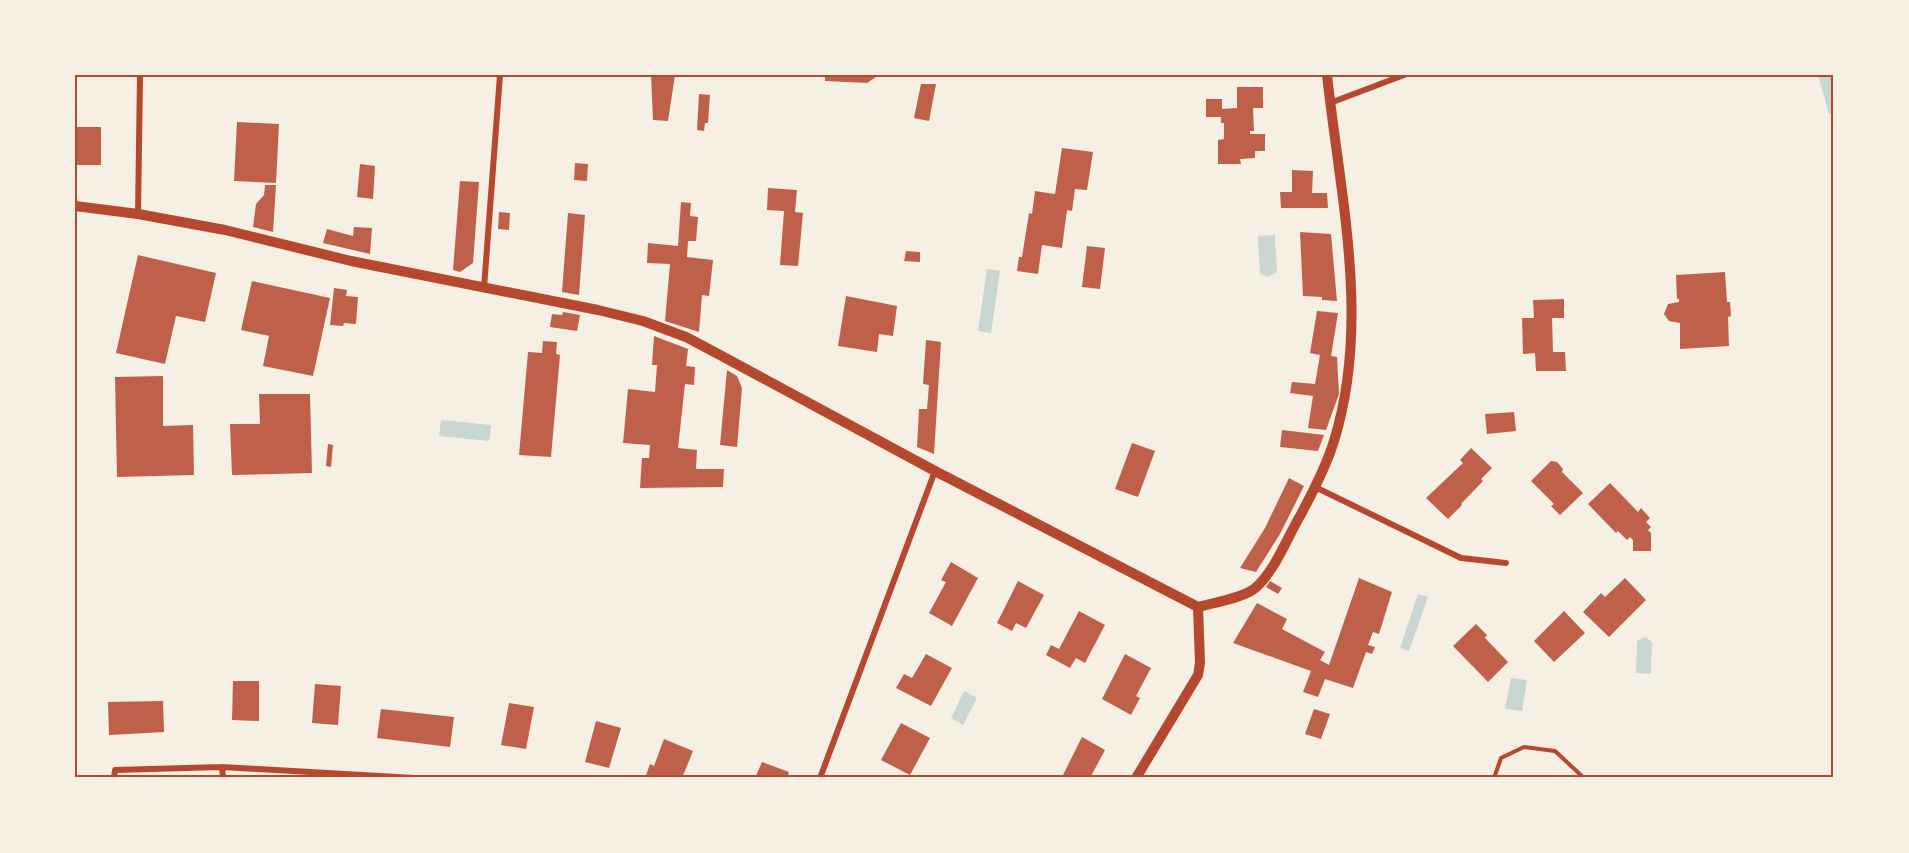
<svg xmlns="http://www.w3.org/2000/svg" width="1909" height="853" font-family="'IBM Plex Sans',sans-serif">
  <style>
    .water { fill: #c9d6d2 }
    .building { fill: #bf614a }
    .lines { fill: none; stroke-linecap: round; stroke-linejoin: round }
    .path { stroke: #b5482f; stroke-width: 4 }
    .minor { stroke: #b5482f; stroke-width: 6 }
    .tertiary { stroke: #b5482f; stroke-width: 10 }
    .neatline { fill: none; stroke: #b5482f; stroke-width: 2 }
  </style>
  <rect width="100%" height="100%" fill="#f6efe4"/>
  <path class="water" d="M1818 75H1834V112L1829 114Z
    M1275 235 1277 272 1268 277 1260 274 1258 236Z
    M987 269 1000 271 991 333 978 331Z
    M441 420 491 425 489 441 439 436Z
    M1418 594 1428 597 1409 651 1400 648Z
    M1645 637 1652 642 1651 674 1636 673 1637 641Z
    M1511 678 1527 680 1522 711 1505 709Z
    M964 691 977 698 963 725 951 718Z"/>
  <path class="building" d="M651 75H675L668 121 653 120Z
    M825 75H875L876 77 867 83 825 81Z
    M921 84H936L929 121 914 118Z
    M1237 87H1263V108H1253L1254 131H1250V134H1265V151H1255V158L1240 159 1241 164H1218V140L1224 139V123H1221V117H1206V99H1222V109L1237 108Z
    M699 94 710 95 708 123H705L704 131 697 130Z
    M237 122 279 124 276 183 234 181Z
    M75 127H101V165H75Z
    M1062 148 1093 152 1087 190 1075 189 1072 211 1067 210 1062 248 1042 245 1038 274 1017 271 1019 257H1022L1029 213 1032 214 1035 191 1055 194Z
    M575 163 588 164 587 181 574 180Z
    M360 164 375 166 373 199 357 197Z
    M1292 170 1313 171 1312 193H1327L1328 208H1281L1280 192H1292Z
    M460 181 479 182 473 263 460 272 453 270Z
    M265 185H276L273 232 253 227 256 204 264 195Z
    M768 188 797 190 795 212 803 213 798 266 780 265 784 211 767 210Z
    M681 202 691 203 690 216 698 217 696 241H688L687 257 713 260 709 296 702 295 699 332 665 321 670 264 647 263 648 243 678 246Z
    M499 212 510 213 509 230 498 229Z
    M568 213 585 215 579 295 562 292Z
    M354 227 372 228 370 254 323 243 327 229 353 236Z
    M1300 232 1331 234 1337 301 1322 300V297L1303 296Z
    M1087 246 1105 248 1100 289 1082 287Z
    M906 251 920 252V262L904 261Z
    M138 255 216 273 205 322 176 316 165 364 116 353Z
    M1725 272 1727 302H1730L1731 316 1728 317 1729 346 1680 349V323L1669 321 1664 314 1668 304 1679 302V299H1677L1676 275Z
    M252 281 330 298 313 376 263 366 269 336 241 330Z
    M334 288 347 290 346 296 358 297 356 324 344 323 343 326 330 325Z
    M846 296 897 306 893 336 879 334 877 352 838 346Z
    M1564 299V318H1552L1553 352H1565L1566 371H1536L1535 353 1523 354 1522 318H1534L1533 300Z
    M1317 311 1338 313 1331 356 1337 357 1339 394 1326 430 1308 428 1313 396 1290 393 1292 382 1315 384 1320 355 1310 353Z
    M563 312 580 315 577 331 550 327 552 314 562 315Z
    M654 336 688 349 686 366 695 367 694 385 685 384 678 448 697 450 696 469H724L723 487 640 488 642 458H649L650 445 623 443 628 389 655 392 657 365H652Z
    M926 340 941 342 934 454 917 447 919 409H927L929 385 923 384Z
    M543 341 557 342 556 354 560 355 551 457 519 455 528 352 542 353Z
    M727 370 737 376 742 388 737 447 720 445Z
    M163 376V426L193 425 194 475 117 477 115 377Z
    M259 394H310L312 473 232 475 230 424H260Z
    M1514 412 1516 431 1487 434 1485 414Z
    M1282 430 1324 435 1318 451 1280 447Z
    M1132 443 1155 451 1138 497 1115 489Z
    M328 444 333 445 331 467 326 466Z
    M1471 448 1492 468 1481 479 1483 481 1461 504 1462 505 1448 519 1426 498 1463 463 1460 460Z
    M1551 461 1557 462 1563 469 1562 472 1583 493 1560 515 1551 506 1554 504 1531 481Z
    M1289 478 1304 486 1280 534 1256 572 1240 568 1265 528Z
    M1610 483 1638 512 1641 508 1650 518 1646 522 1651 527 1648 530 1651 533V551H1633V540L1630 537 1627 540 1618 531 1616 533 1588 504Z
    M951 562 978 578 952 626 929 613 946 582 941 580Z
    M1359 578 1392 592 1379 634 1373 632 1368 645 1375 647 1372 654 1366 652 1353 688 1325 679 1318 697 1303 692 1311 671 1233 643 1257 603 1287 619 1282 629 1325 652 1320 660 1329 665Z
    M1625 578 1646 600 1609 637 1583 612 1601 593 1605 597Z
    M1018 581 1044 595 1026 628 1016 623 1012 631 997 623Z
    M1270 581 1282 588 1278 594 1266 587Z
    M1079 611 1105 625 1085 663 1076 658 1070 668 1046 655 1051 645 1059 649Z
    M1564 611 1585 633 1554 662 1534 641Z
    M1476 624 1487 635 1485 638 1508 662 1488 682 1453 646Z
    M926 654 952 668 931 706 896 688 904 674 912 678Z
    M1125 654 1151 668 1136 696 1140 698 1131 715 1102 699Z
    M233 681H259V721L232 720Z
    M315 684 341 686 338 725 312 723Z
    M163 701 164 732 109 735 108 702Z
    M509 703 534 707 526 749 501 745Z
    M381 709 454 717 450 747 377 738Z
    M1314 709 1330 714 1321 739 1305 734Z
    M596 721 621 728 609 768 585 762Z
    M901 723 930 738 910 775 881 760Z
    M1082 737 1105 750 1090 778H1064L1062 777Z
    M664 739 693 751 682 778H645L650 764 654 766Z
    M762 762 789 772 787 778H755Z"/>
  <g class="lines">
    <path class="path" d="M1494 778 1501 758 1524 747 1555 751 1584 778"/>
    <path class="minor" d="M1330 103 1404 75
      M138 214 140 75
      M484 288 500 75
      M1315 487 1461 558 1506 563
      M222 767 223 778
      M114 778 115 770 222 767 414 778
      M820 778 935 471"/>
    <path class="tertiary" d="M75 206 138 214 225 230 351 261 598 310 643 321 686 337 720 355 935 471 1198 607
      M1198 607C1213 603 1242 598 1254 589 1274 573 1287 538 1300 516 1313 492 1326 467 1334 441 1371 322 1340 195 1327 75
      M1136 778 1198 675 1200 663 1198 607"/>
  </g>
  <rect width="1909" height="853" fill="none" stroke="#f6efe4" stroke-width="153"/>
  <rect x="76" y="76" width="1756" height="700" class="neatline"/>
</svg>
